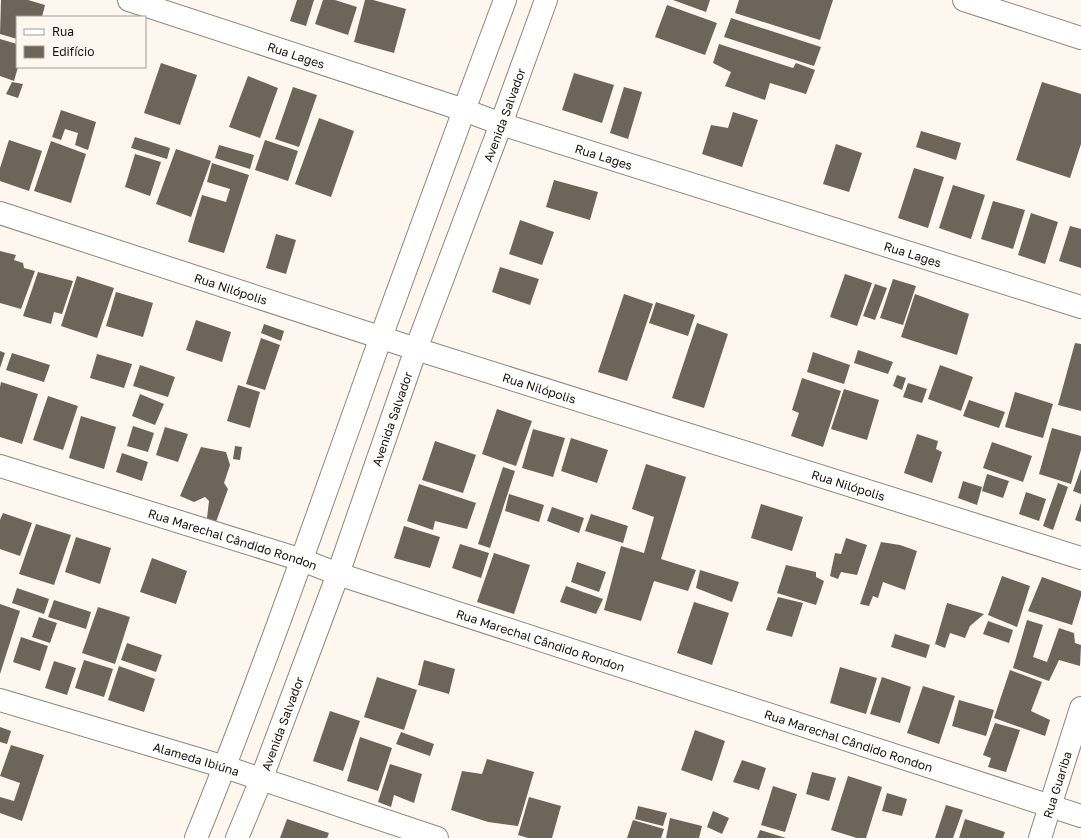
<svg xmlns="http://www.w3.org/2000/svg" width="1081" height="838" font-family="'Golos Text',sans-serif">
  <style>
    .building { fill: #6d6559 }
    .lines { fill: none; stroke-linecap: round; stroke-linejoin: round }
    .minor-casing { stroke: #90877b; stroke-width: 24 }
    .secondary-casing { stroke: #90877b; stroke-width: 24 }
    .minor { stroke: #fff; stroke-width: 22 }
    .secondary { stroke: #fff; stroke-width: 22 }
    .labels { text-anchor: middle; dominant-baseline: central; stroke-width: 3; stroke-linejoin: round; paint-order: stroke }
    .street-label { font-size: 12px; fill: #15120d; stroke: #fdf7ef }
  </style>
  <rect width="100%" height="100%" fill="#fdf7ef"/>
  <path class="building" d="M1 0H28L45 5 42 17H17V39L0 34Z
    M297 0H314L306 26 290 21Z
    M323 0H335L357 7 348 35 315 24Z
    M365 0H373L406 9 394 53 354 42Z
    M673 0H710L706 12Z
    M739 0H833L820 40 735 13Z
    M667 5 717 23 705 55 655 37Z
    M731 18 821 47 814 66 724 37Z
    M0 39 17 44V67H18L14 81 0 76Z
    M719 44 793 68 796 63 815 70 806 94 770 83 765 100 725 86 731 72 713 63Z
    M161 63 197 75 180 125 144 113Z
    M574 73 614 85 602 123 562 110Z
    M248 76 278 88 260 138 229 127Z
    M12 82 23 84 18 98 6 94Z
    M1042 82 1081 94V144L1070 178 1016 160Z
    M293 87 317 95 299 147 275 139Z
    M624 87 642 92 628 139 610 133Z
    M61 110 96 122 88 150 75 145 78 133 65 129 61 140 52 137Z
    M733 112 758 120 742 167 702 154 711 125 728 128Z
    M319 118 354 131 331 197 295 184Z
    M921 131 961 143 956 160 916 147Z
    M135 137 170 148 167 159 131 148Z
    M9 140 42 151 29 191 0 181V168Z
    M265 140 298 151 288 181 255 170Z
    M51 141 86 154 71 203 34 191Z
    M836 144 862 153 849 192 823 184Z
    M219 145 254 155 250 169 215 158Z
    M176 149 211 161 191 217 156 204Z
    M135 154 161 162 150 196 125 187Z
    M212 163 249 175 224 253 188 242 202 195 226 202 230 189 207 182Z
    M914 168 944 177 928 228 898 218Z
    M554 180 598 192 590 220 546 207Z
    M953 185 985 195 971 239 939 228Z
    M993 201 1025 210 1013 249 981 239Z
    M1031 213 1058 222 1045 264 1018 255Z
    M520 220 554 232 542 265 509 254Z
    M1070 226 1081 229V268L1059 261Z
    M276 234 296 240 286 274 266 268Z
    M0 251 16 255 14 260 23 263 24 268 35 271 21 309 0 303Z
    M500 267 539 279 530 305 492 292Z
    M38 272 73 281 62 314 54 312 51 324 23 316Z
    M845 274 872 283 857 326 830 317Z
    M77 276 114 288 97 338 61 326Z
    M893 279 916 286 903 325 880 318Z
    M875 284 887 288 875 320 863 316Z
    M116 292 153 303 143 337 106 326Z
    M624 294 653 304 627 381 598 372Z
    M915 294 969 314 957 355 901 337Z
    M656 302 695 315 688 336 649 323Z
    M196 320 231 332 222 362 186 350Z
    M697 323 728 334 704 408 672 398Z
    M264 324 284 331 281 341 261 333Z
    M261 338 280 345 265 390 246 384Z
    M1075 343 1081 344V411L1058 405Z
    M858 350 893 362 888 374 854 363Z
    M0 351 5 353 0 368Z
    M813 352 850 365 844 384 807 372Z
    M12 353 50 365 44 382 6 370Z
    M97 354 132 364 124 388 90 378Z
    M140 365 175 377 168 397 133 386Z
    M940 365 973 377 961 411 928 399Z
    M897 375 906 378 902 390 893 386Z
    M802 378 841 391 823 447 791 436 799 413 792 410Z
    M1 382 38 394 22 444 0 437V387Z
    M908 383 927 389 922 403 903 397Z
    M238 385 260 392 250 428 227 421Z
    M844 389 879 400 867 440 831 429Z
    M1015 392 1053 404 1043 438 1005 427Z
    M140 394 164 404 155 425 132 416Z
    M48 396 78 406 63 450 33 440Z
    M969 400 1005 412 999 428 963 416Z
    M497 409 532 421 516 466 482 454Z
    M81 416 116 427 104 469 69 458Z
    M133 426 154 433 148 452 127 446Z
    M165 427 188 434 178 462 156 455Z
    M1052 428 1081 436V450L1071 484 1039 474Z
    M533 429 565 438 553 477 522 468Z
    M917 434 938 441 936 449 942 452 932 483 904 473Z
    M571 438 608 450 597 483 561 471Z
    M435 441 476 455 463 493 422 480Z
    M992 442 1032 456 1023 482 983 468Z
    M235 446 242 447 240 460 233 459Z
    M201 447 226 452 230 465 224 483 228 489 216 522 207 518 209 501 205 497 194 502 180 496Z
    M122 453 148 462 142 481 116 472Z
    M646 464 686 477 661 559 696 570 688 591 654 581 641 621 604 610 621 546 644 553 654 517 632 509Z
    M503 467 515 471 490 548 478 544Z
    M1081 469V494L1073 491Z
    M987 474 1009 481 1003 498 982 491Z
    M963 481 982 487 977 505 958 498Z
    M1058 483 1068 487 1053 530 1043 526Z
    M419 484 476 503 467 529 435 521 433 530 407 521Z
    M1026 492 1046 499 1039 521 1019 514Z
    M509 494 544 505 539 522 505 511Z
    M1081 503V522L1075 520Z
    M761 504 803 517 792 551 751 538Z
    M552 507 584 518 579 533 547 521Z
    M3 513 32 523 20 556 0 549V520Z
    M591 514 628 526 623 543 585 531Z
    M36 524 71 535 54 585 19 574Z
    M404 526 440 537 430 568 394 558Z
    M76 537 111 548 100 584 65 572Z
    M846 538 867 545 857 575 841 572 838 579 830 576 835 553 841 554Z
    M881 542 900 545 917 551 905 590 883 582 878 598 873 596 869 606 860 604Z
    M460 544 489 553 481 578 452 568Z
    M494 553 530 565 514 614 477 602Z
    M152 558 187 571 176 604 140 592Z
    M577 562 606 572 599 592 571 582Z
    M786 565 816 572V577L824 581 816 605 777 593Z
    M700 570 739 582 732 602 696 588Z
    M1002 576 1030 586 1017 627 988 615Z
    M1042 577 1081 591V596L1072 625 1028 611Z
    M566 586 603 599 596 614 560 602Z
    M17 588 49 599 44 614 12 603Z
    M778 597 803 603 792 637 766 630Z
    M54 600 91 612 86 629 48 617Z
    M694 602 729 613 712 665 677 653Z
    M947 603 984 614 970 626 965 638 950 633 945 648 935 644Z
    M0 604 20 611 0 674Z
    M98 607 130 617 115 664 82 653Z
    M39 617 57 623 50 643 32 637Z
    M1027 620 1043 625 1033 657 1047 662 1059 628 1074 633 1075 643 1081 645 1080 666 1059 660 1049 681 1013 668Z
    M988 621 1013 630 1009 643 983 634Z
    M895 634 930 645 926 658 891 647Z
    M21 637 48 646 40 671 13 662Z
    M127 643 162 655 156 672 121 660Z
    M84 660 113 669 104 697 75 688Z
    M424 660 455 669 449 694 418 685Z
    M54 661 76 668 67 695 45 688Z
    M119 666 155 679 144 712 108 700Z
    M840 667 877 678 866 714 830 703Z
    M1010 670 1042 682 1031 711 1050 720 1045 736 994 718Z
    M377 677 417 690 404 730 364 717Z
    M882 677 911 687 900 723 870 714Z
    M923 686 955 696 939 744 907 733Z
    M959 700 994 710 986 736 952 726Z
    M330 711 360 721 343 771 313 761Z
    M995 723 1020 730 1006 772 988 767 991 758 983 755Z
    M0 727 11 731 7 744 0 742Z
    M695 730 725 741 712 781 681 770Z
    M401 732 434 744 430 756 396 744Z
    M360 737 392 748 378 791 347 781Z
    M11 745 44 755 22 821 0 813V797L14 801 20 783 0 776Z
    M487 759 534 772 518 826 488 822 451 810 462 771 482 774Z
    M742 760 766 768 759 790 733 782Z
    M390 764 422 774 414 803 394 795 391 807 378 802Z
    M812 772 836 778 829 801 806 794Z
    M848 776 882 787 866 838H857L831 830Z
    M773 786 797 794 785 832 761 825Z
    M887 793 907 799 902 816 882 811Z
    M529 797 561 806 552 838H528L518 835Z
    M946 805 963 810 953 838H935Z
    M638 806 667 813 663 826 635 819Z
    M713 811 729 818 722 834 707 827Z
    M670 818 702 826 699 838H666Z
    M287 819 329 833 327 838H280Z
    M965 819 1005 832 1003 838H959Z
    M633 820 664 829 661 838H627Z
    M760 830 786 838H757Z"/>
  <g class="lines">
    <g class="minor-casing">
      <g id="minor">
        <path id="s1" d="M129 0 464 110 501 124 1081 307"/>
        <path id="s2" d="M0 213 416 349 1081 558"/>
        <path id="s3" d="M0 466 302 560 338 574 1081 816"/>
        <path id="s4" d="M0 700 225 767 437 838"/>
        <path d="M196 838C263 673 321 505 381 337 422 224 463 112 505 0"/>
        <path id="s5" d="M237 838 261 780 338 574 416 349 501 124 546 0"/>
        <path id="s6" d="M1040 838 1081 708"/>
      </g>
    </g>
    <g class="secondary-casing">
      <path id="secondary" d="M964 0 1081 38"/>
    </g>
    <use href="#minor" class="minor"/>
    <use href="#secondary" class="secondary"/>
  </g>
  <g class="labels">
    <g class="street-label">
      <text stroke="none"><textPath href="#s1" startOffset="176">Rua Lages</textPath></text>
      <text stroke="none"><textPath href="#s5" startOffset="771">Avenida Salvador</textPath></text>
      <text stroke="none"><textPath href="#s1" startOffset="500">Rua Lages</textPath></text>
      <text stroke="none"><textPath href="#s1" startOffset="824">Rua Lages</textPath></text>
      <text stroke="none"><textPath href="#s2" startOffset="243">Rua Nilópolis</textPath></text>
      <text stroke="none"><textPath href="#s2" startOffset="567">Rua Nilópolis</textPath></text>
      <text stroke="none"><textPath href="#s5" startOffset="447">Avenida Salvador</textPath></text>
      <text stroke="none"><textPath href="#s2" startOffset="891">Rua Nilópolis</textPath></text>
      <text stroke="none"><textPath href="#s3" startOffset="244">Rua Marechal Cândido Rondon</textPath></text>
      <text stroke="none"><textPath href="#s3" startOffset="568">Rua Marechal Cândido Rondon</textPath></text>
      <text stroke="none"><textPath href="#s5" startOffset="123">Avenida Salvador</textPath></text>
      <text stroke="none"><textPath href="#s3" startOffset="892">Rua Marechal Cândido Rondon</textPath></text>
      <text stroke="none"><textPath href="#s4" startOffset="205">Alameda Ibiúna</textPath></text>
      <text stroke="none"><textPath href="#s6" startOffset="56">Rua Guariba</textPath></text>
    </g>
  </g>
  <rect x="16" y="16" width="130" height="52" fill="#fdf7ef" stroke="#a09b95"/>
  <rect x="24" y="29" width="20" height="6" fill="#ffffff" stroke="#a09b95"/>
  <text x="52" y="36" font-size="12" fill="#15120d">Rua</text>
  <rect x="24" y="46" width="20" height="12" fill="#6d6559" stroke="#a09b95"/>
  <text x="52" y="56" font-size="12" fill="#15120d">Edifício</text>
</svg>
